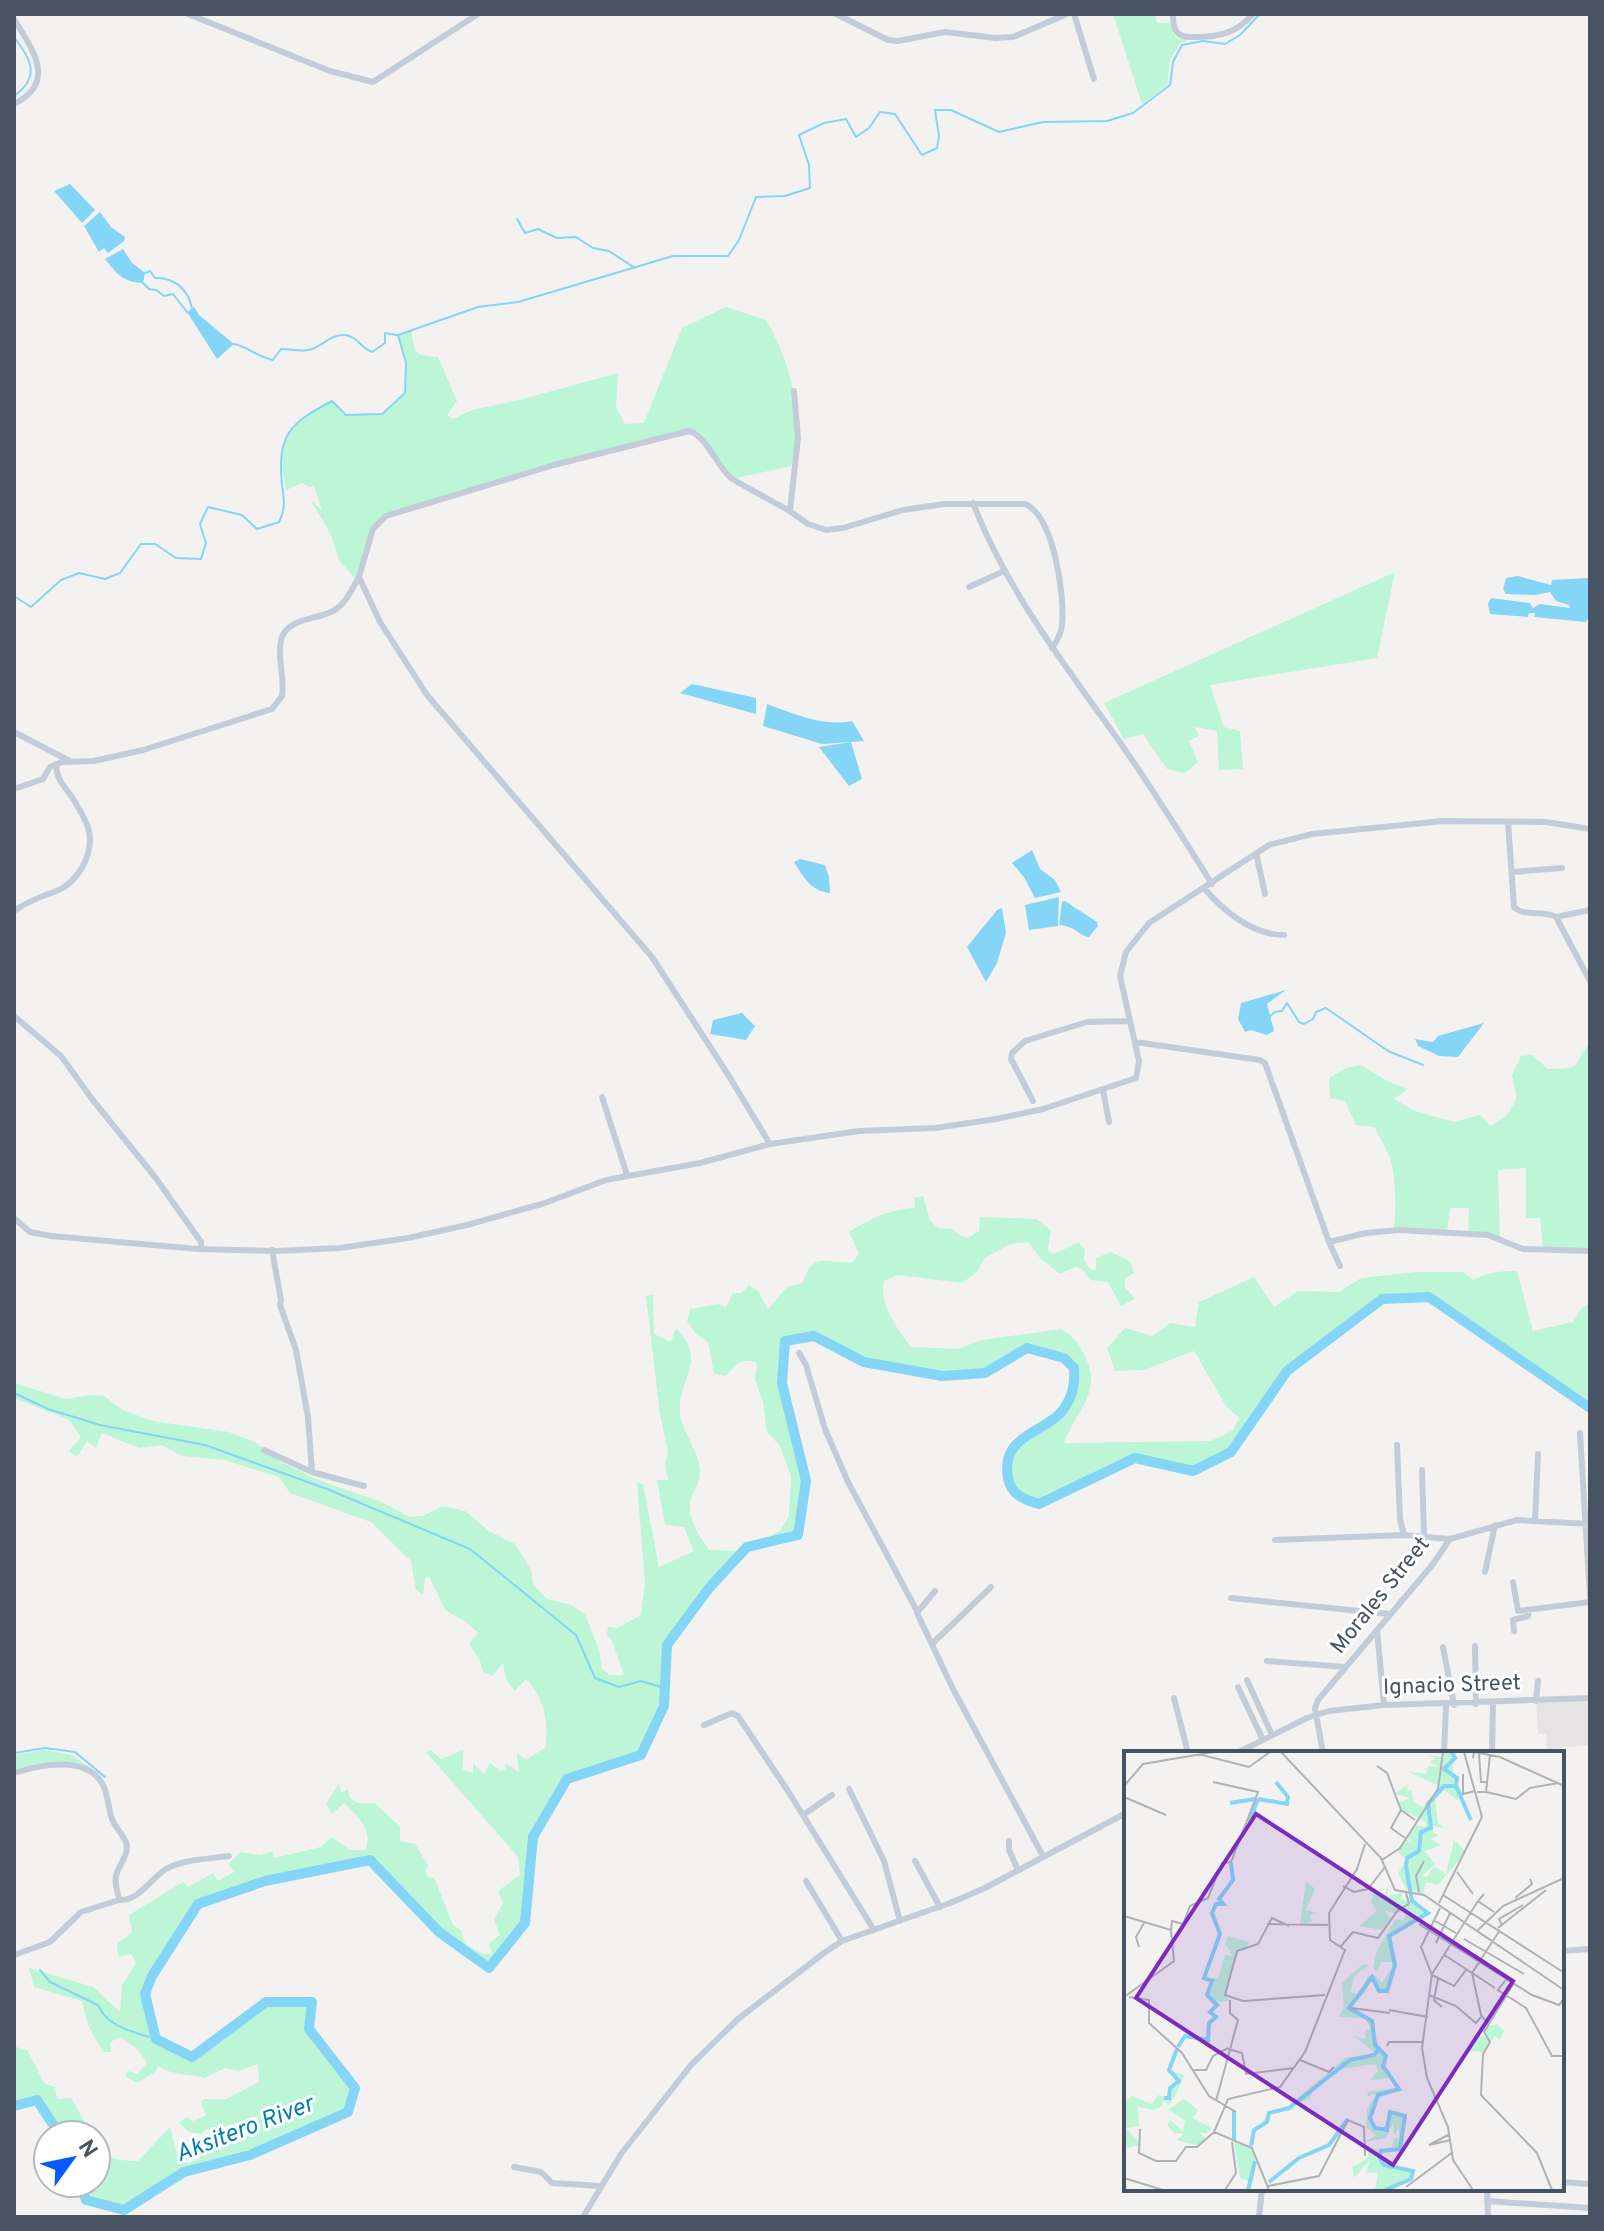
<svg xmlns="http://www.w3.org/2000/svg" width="1604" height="2231" font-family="Overpass,sans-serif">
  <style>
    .education { fill: #e5e3e3 }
    .green { fill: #bdf5d7 }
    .water { fill: #85d5f6 }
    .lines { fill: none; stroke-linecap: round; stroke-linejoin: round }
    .stream { stroke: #85d5f6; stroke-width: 2 }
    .river { stroke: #85d5f6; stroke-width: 10 }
    .minor { stroke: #c4ccd7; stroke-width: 6 }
    .labels { text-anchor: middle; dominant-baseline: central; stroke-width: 6; stroke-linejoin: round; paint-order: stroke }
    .street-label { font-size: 22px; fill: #475362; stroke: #fff }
    .water-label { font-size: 24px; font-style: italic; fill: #017eb3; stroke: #fff }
    .inset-river { fill: none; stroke: #85d5f6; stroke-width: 4 }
    .inset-road { fill: none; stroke: #afb2b8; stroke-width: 2 }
    .view { fill: #7b2cbf; fill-opacity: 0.15; stroke: #7b2cbf; stroke-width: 4 }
    .inset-edge { fill: none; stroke: #475362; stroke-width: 4 }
  </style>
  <rect width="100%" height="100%" fill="#f4f2f1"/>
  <path class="education" d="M1590 1698V1745L1547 1749 1546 1734H1538L1536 1701Z"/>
  <path class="green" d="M1113 14H1155L1157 23H1170L1176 38 1188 41 1180 43 1170 60 1167 85 1142 104Z
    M726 307 766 320C786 353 798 396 798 435 798 445 793 456 791 466L732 479 699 436 682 432 572 460 386 516 373 529 359 577 355 579 339 560 331 535 310 499 322 510 314 486 309 487 302 483 286 490C275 436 286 425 332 401L346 415 382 414 405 393 406 363 398 335 411 330 415 350 421 355 438 357 457 401 447 415 453 419 472 410 519 400 618 373 616 407 625 424 644 423 682 328Z
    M1395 572 1377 658 1210 685 1224 727 1240 731 1243 769 1219 770 1217 731 1195 727 1199 736 1189 741 1198 762 1185 773 1167 769 1143 734 1124 739 1104 703Z
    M1590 1043V1251L1543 1248 1540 1218H1526V1168L1498 1170 1500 1238 1468 1233 1469 1208H1450L1447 1232 1390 1230 1394 1227C1396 1210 1396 1172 1389 1156 1385 1145 1378 1137 1375 1127L1356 1125 1345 1101 1330 1098 1329 1078 1346 1068 1361 1065 1389 1082 1408 1089 1394 1099 1415 1111 1454 1122 1480 1115 1491 1126 1507 1115 1517 1098 1512 1075 1521 1056 1532 1055 1548 1069C1587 1068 1570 1066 1590 1043Z
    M923 1196 930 1220 938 1228 952 1229 958 1234 968 1238 979 1231 980 1217 1036 1219 1051 1230 1048 1250 1054 1254 1079 1242 1085 1250 1084 1260 1090 1269 1096 1270V1258L1111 1252 1130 1261 1134 1273 1125 1278V1287L1135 1299 1121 1306 1108 1282 1090 1280 1082 1269 1075 1267 1060 1274 1040 1258 1028 1242 1010 1244 985 1258 977 1272 962 1283 898 1275 884 1281C879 1304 897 1329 911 1347L958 1349 981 1340 1061 1329C1074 1337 1079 1343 1085 1356 1103 1392 1076 1411 1064 1443L1211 1441 1233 1430 1239 1418 1226 1406 1194 1351 1144 1370 1115 1371 1107 1348 1125 1328 1153 1336 1170 1323 1195 1327 1199 1302 1254 1277 1274 1307 1298 1291 1339 1292 1361 1278 1416 1272H1463L1473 1280C1488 1272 1500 1271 1517 1271L1533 1331 1573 1322 1581 1309 1590 1303V1402L1431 1294H1384L1286 1367 1246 1425 1231 1452 1193 1471 1135 1458 1039 1504C1025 1500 1011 1495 1008 1478 1000 1434 1046 1433 1063 1410 1073 1396 1075 1384 1074 1368L1064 1358 1027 1348 985 1373 942 1376 864 1362 814 1336 786 1341 782 1383 806 1481 798 1535 747 1547 780 1531 789 1516 791 1476 780 1446 767 1432 763 1402 755 1380 757 1363C743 1357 735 1364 726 1376L714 1374 708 1342 696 1334 687 1321 690 1309 718 1304 726 1307 733 1293H741L749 1285 758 1291 768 1309 787 1287 803 1283C812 1249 829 1265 852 1262L859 1254 849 1232C869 1219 891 1209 915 1208L914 1198Z
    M653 1295 654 1334 671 1342 676 1328C705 1358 684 1373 680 1403 676 1427 702 1451 700 1475 700 1483 693 1491 691 1499 686 1518 699 1535 709 1550L743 1551 667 1644 664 1706 641 1755 567 1779 533 1837 525 1923 489 1968 439 1932 370 1860 265 1881 196 1907 152 1976 145 1994 156 2039 192 2057 266 2002H312L309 2025 355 2088 348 2112 250 2155 184 2172 124 2210 86 2200 80 2183H96V2141C108 2161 117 2160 138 2161L170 2127 177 2155 187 2163 197 2160 203 2151 239 2141 257 2129 258 2116C240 2120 223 2130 205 2130L202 2134 189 2132 179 2123 186 2117 193 2121 206 2115 201 2103 204 2099H226L259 2082 258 2064 239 2071 225 2068 204 2078C188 2073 173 2076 158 2066L155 2072 137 2083 125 2076 128 2071 137 2074 147 2063 138 2050 121 2037 110 2042 111 2052H103L88 2025 82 2001 34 1987 29 1968 93 1987 120 2012 122 1985 136 1963 131 1954 118 1957 117 1944 132 1932 129 1915 183 1882 188 1887 213 1873 218 1881 234 1872 228 1864 241 1852 261 1855 273 1851 274 1858 321 1847 332 1837 350 1850H365C374 1831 357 1816 344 1803L332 1814 326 1804 339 1783 341 1793 348 1789 350 1798 358 1803H375L400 1827V1841L415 1844 428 1865 425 1872 428 1877 433 1878 436 1882 453 1925 461 1930 465 1944 483 1954H492L489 1943 500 1935 494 1920 503 1903 498 1891 520 1875 518 1857 426 1752 431 1750 441 1759 463 1750V1770L473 1773V1763L484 1774 490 1763 501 1771 505 1770 506 1764 519 1772 517 1753 526 1760 546 1747C548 1720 545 1699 526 1679L515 1691 506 1679 503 1663 493 1676 483 1672 480 1661 469 1644 478 1633 466 1622 445 1610 429 1576 425 1578 423 1595 416 1590 411 1561 371 1522 290 1493 279 1477 224 1460 182 1456 162 1445 139 1448 102 1433 96 1448 87 1441 77 1457 69 1451 81 1437 69 1420 14 1398V1383L66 1399 92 1395 104 1396 123 1410 152 1421 229 1432 257 1443 281 1462 321 1481 382 1502 409 1517 423 1516 442 1506 465 1511 489 1531 515 1544 531 1570 533 1584 547 1599 571 1605 585 1614 599 1650 602 1669 610 1675H624L612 1641 607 1634 608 1627 617 1628 641 1615 645 1583 637 1483 643 1484 659 1567 694 1551 684 1527 665 1525 657 1480H668L665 1467 668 1451 660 1415 646 1296Z
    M44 1750 72 1755 89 1767C61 1762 41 1761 14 1770V1755Z
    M14 2039 16 2047 27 2050 45 2084 55 2087 57 2099 71 2098 92 2135H60L37 2100 14 2106Z"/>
  <path class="water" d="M70 184 95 210 82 223 54 191Z
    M100 212 111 227 125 237 124 241 108 253 104 248 99 252 84 226Z
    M123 249 132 263 145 273 143 283C123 282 117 274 105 259Z
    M194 307 199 315 234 344 217 359 187 312Z
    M1518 576 1551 585 1552 580 1590 578V615L1586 622 1534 617 1535 613H1529L1528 617 1490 614 1488 604 1491 598 1530 603 1533 608 1540 604 1570 608 1569 605 1556 601 1550 592 1535 595 1506 594 1503 589 1506 578Z
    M692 684 756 698V714L680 693Z
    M767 704C794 714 823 727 852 721L864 741 851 742 862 779 849 786 819 747 851 742 822 744 763 726Z
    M1032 850 1040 869 1055 880 1061 892 1035 898 1024 877 1012 863Z
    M800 859 825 865 829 877 830 893C811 891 803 877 794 862Z
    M1059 897 1058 926 1029 930 1025 905Z
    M1065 901 1097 922 1098 926 1089 937C1079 936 1076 926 1059 925L1062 902Z
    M1002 908 1006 933 997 963 986 982 967 947 997 910Z
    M1286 990 1267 1004 1274 1031 1267 1035 1251 1030 1245 1032 1238 1019 1241 1003Z
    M742 1013 755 1026 746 1040 710 1034 713 1020Z
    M1484 1023 1458 1057 1439 1056 1418 1046 1415 1039 1433 1042 1438 1036Z"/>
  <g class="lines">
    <path class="stream" d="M14 37C31 59 41 77 14 96
      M517 219 525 233 538 229 557 238 576 237 593 248 609 251 635 268
      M145 273 150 271 155 278C175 277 188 290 192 308
      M143 283 149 289 156 290 164 296 173 294 187 312
      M234 344C249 347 257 357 273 360L281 349C290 349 300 352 308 350 322 348 329 334 345 335 357 336 361 348 372 352L385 343V333L397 335
      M14 596 31 607 61 580 79 573 105 579 120 573 141 544H155L176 558 201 559 206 543 200 524 208 507 242 515 257 529 279 522C286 509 284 499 282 485 277 434 290 423 332 401L346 415 382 414 405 393 406 363 398 335 478 307 518 302 673 256H728L739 240 756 197 785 196 810 188 809 165 799 135 824 123 846 119 856 137 869 128 880 112 895 114 922 155 937 148 939 136 935 110H951L999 132 1043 122 1107 121 1133 113 1170 85 1173 62 1182 45 1203 41 1225 44 1240 35 1260 14
      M1269 1017 1275 1012 1282 1011 1287 1003 1299 1022 1304 1024 1313 1019 1316 1012 1326 1008 1388 1051 1423 1065
      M14 1393 48 1409 100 1425 205 1445 327 1489 470 1549 576 1635 595 1678 619 1687 641 1681 665 1688
      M14 1753 45 1748 75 1752 105 1777
      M40 1970 50 1982 98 2005C108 2028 134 2032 156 2039"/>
    <path class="river" d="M14 2106 37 2100 60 2135
      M80 2183 86 2200 124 2210 184 2172 250 2155 348 2112 355 2088 309 2029 312 2002H266L192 2057 156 2039 145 1994 152 1976 198 1904 265 1881 370 1860 439 1932 489 1968 525 1923 533 1837 567 1779 641 1755 664 1706 667 1645 709 1588 747 1547 798 1535 806 1481 782 1383 785 1341 814 1336 864 1362 942 1376 985 1373 1027 1348 1064 1358 1074 1368C1075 1384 1073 1396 1063 1410 1046 1433 1000 1434 1008 1478 1011 1495 1025 1500 1039 1504L1135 1458 1193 1471 1231 1452 1287 1371 1382 1299 1429 1297 1590 1408"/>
    <path class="minor" d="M188 14 330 71 373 82 478 14
      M836 14 888 40 898 41 945 32 996 38 1013 37 1067 14
      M1074 14 1094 79
      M1173 14C1173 21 1173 27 1177 32 1182 38 1188 37 1195 37 1219 37 1237 33 1253 14
      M14 19C32 49 58 82 14 104
      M973 503C1007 591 1065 665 1119 741 1152 788 1182 836 1212 884
      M790 511 798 438 794 391
      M969 587 1004 571
      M14 732 68 760
      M14 789 43 779 50 767 62 762 94 761 143 750 272 709 282 696C285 678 277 659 281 640 286 618 316 620 333 611 346 604 352 589 359 577
      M1508 822 1514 907C1525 918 1543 909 1556 917L1590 981
      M1256 853 1265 894
      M1512 872 1562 868
      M1204 888C1223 911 1253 935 1284 935
      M14 911C27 902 39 897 54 892 77 884 94 855 89 831 87 821 80 811 75 802 67 788 56 781 56 764
      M1556 917 1590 910
      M14 1016 61 1056 92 1099 155 1177 201 1242V1249
      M1135 1042 1260 1060 1265 1063 1329 1242 1366 1233 1399 1230 1488 1235 1523 1249 1590 1251
      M1103 1090 1109 1122
      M602 1097 627 1175
      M1033 1101 1011 1059 1012 1053 1025 1041 1087 1022 1129 1021
      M770 1144 727 1073 652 957 427 695 380 622 359 577 373 529 386 516 554 465 689 431C709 438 716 466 732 479L788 510 808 524 826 530 843 528 903 510 944 504H1025C1054 516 1065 596 1062 625 1061 634 1057 641 1052 648
      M14 1218 30 1232 51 1236 198 1249 277 1251 340 1248 408 1238 467 1225 545 1203 606 1180 700 1163 770 1144 859 1131 935 1128 996 1119 1043 1109 1136 1078 1139 1061 1120 976 1126 952 1149 923 1269 845 1312 834 1443 821 1546 822 1590 829
      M1329 1242 1340 1266
      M272 1250 281 1300 280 1305 296 1350 308 1417 312 1472 364 1486
      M799 1353 806 1365 825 1429 848 1482 917 1611
      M1580 1433 1590 1597
      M1397 1445 1400 1519 1404 1535 1450 1539
      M264 1450 312 1472
      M1422 1470 1424 1535
      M1535 1521 1538 1454
      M1275 1540 1404 1535
      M1485 1572 1495 1525
      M1513 1582 1518 1611 1590 1602
      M935 1591 917 1613 953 1689 1043 1856
      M1231 1598 1390 1614
      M1377 1630 1384 1705
      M1514 1631 1513 1620 1528 1616 1529 1611
      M932 1644 991 1587
      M1475 1646 1476 1704
      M1443 1647 1454 1705
      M1267 1661 1345 1667
      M1247 1680 1272 1735
      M1238 1687 1263 1740
      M1174 1698 1188 1753
      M1536 1701 1538 1681
      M704 1725 732 1713 738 1716 788 1791 874 1930
      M1237 1753 1307 1718 1329 1711 1384 1705 1590 1698
      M1323 1753 1315 1708 1318 1700 1433 1564 1450 1539 1517 1520 1590 1524
      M1444 1753 1446 1705
      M1492 1753 1493 1703
      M14 1773C39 1765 85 1755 102 1783 108 1793 108 1808 112 1819 115 1828 126 1837 127 1846 128 1856 118 1866 116 1876 114 1884 118 1892 119 1900L81 1912 50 1942 14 1955
      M849 1789 884 1861 900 1921
      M803 1815 832 1795
      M1009 1841V1850L1018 1870
      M915 1861 940 1907
      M806 1881 842 1941
      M119 1900C138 1902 151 1878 166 1869 184 1859 209 1859 229 1856
      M1562 1951 1590 1949
      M514 2167 541 2172 552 2183 601 2186
      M1562 2182 1590 2184
      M1487 2189 1488 2217
      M1487 2201 1590 2208
      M583 2217 621 2154 691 2065 738 2019 824 1953 842 1941 950 1903 985 1888 1126 1813
      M1259 2217 1262 2189"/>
  </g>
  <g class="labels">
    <g class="street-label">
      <text transform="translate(1381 1596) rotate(-51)">Morales Street</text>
      <text transform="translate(1452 1686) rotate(-2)">Ignacio Street</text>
    </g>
    <g class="water-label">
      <text transform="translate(245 2130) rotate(-21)">Aksitero River</text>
    </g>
  </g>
  <g transform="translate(1124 1751)">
    <rect width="440" height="440" fill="#f4f2f1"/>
    <path d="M315 1H329V22L339 44 333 49 320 39 311 49 314 72 321 77 309 75V82L316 84 307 88 317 94 301 100 311 113 298 125 303 126 310 115 322 123 330 89 342 101 314 134 302 131 299 143 282 138 274 122 282 109 273 100 281 87 288 92 282 85 291 74 302 76V71L277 58 274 52 286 47 271 43 284 33 283 42 287 39 290 51 299 56 315 35 283 20 302 23 304 15 317 16 305 11 311 8 305 4 321 7ZM182 130 191 138 182 159 193 162 186 164 188 171 176 173ZM265 131 263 145 278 142 277 148 283 150 286 143 303 161 264 185 271 214 263 240H255L248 226 241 242 227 254 248 270 246 277 241 267 214 266 220 256 218 232 239 213 246 214 231 224 226 241 235 243 244 225 251 224 258 232 268 216V211H257L253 221 249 217 253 199 272 168 280 170 282 158 271 163 260 159 267 167 257 179 235 175 253 160 247 151 251 141 261 144ZM104 185 125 191 122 199 115 200 101 244 105 250 90 251 83 244 88 230 80 227H94L101 204 109 205 101 193ZM210 269 240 282 246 278 262 305 259 315 275 338 254 344 246 367 258 382 266 361 281 365 276 398 257 400 255 406 260 414 289 420 287 428 261 439H251L254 422H242L246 409 230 427 228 416 244 407V399L268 396 270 387 275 386V376L270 385 269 372 262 387 241 391 252 384 242 376 243 358 252 343 244 345 243 341 273 337 265 327 246 329 254 320 251 313 215 318 190 337 186 347 169 354 170 359 145 362 143 371 134 377 146 360 163 356 221 307 251 302 230 285 241 288 242 283ZM373 273 380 280 376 289 371 285 359 301 344 300 348 288 362 284 364 275ZM53 298 47 320 60 324 53 342 44 355 40 348 38 355 29 359 14 356 15 375 2 377 17 394 1 397 0 405V351L8 345 28 353 34 344 43 347 54 327 45 322ZM60 348 74 359 69 367 88 377 82 383 74 380 82 388 75 395 52 389 60 383 50 382 43 374 46 369 59 380 61 369 44 359ZM110 391 125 395 131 405 129 431 116 427Z" fill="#bdf5d7"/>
    <path class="inset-river" d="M332 35 347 69M134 48 163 53 164 46 152 31M106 52 131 48M125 71 134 48M54 296 61 285 84 289 85 272 92 266 86 261 93 254 83 244 88 230 80 227 96 183 88 162 92 153H99L95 148 109 129 107 112M40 347H45L46 337 55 330 45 319 53 298M110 389V360M127 395 130 379 143 371 145 362 165 357 226 309 250 304 256 297M145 431 175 407 205 394 224 368M124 439 131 410M261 439 287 428 289 420 260 414 255 406 257 400 276 398 281 365 266 361 263 379 251 377 246 367 254 344 275 338 259 315 262 305 251 294 248 270 225 257 248 226 255 240H263L271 214 265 185 304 162 288 150 282 115 283 107 295 100 297 81 307 77 304 53 320 35H332L333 27 320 18 331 7 328 1"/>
    <path class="inset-road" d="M157 1 257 107 271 139 300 144 440 239M355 3 357 31H362M78 4 125 16 146 1M349 7 350 1 376 6 440 35M253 15 263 22 277 59M339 23V43L351 40M0 35 19 13 90 1M353 41H362L366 4M362 41 392 48 406 37 434 32M0 46 42 64M281 87 267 77 277 59 291 69M258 109 276 97 314 38 319 1M333 121 349 143M219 135 230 141 244 138 261 116M295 141 292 125 300 110M360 143 354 150 370 161M319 144 439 221M391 147 408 133 406 128M315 152 358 66 340 1M0 165 47 179 50 210 0 246M311 170 332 182M143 173 204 174M295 173 408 244 435 254 440 248M378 174 375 168 399 154M165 175 148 167 134 193 113 200 101 244 119 250 201 244M374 177 422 139M47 179 48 170 59 173 66 155 84 147 98 112 107 111 134 41 89 31M354 179 379 155 440 127M340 188 400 223M312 192 326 162M217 195 229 181 254 187 274 159 285 153 282 142M15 196 12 186 20 172M319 203 371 237M308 224 297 196 316 157M308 224 330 235 342 219M314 227 310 249 318 256M383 227 374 239 402 257 428 305H440M390 232 360 281 366 291 359 303 357 344 413 402 428 439M305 244 332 255 352 272 357 266M5 246 25 249V272L58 302 85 345 112 361M227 257 266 262M265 259 304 266M365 274 357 264 348 222 376 179M263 295 265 291H299M104 298 118 302 122 323 169 317M176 309 205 321 210 316M70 319H82L89 305 104 297M92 350 114 269 106 262V249M16 378 15 402 32 410H52L62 396H73L90 381M326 383 305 394 327 389M0 427 39 439M144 435 195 425 224 369 240 376 241 405M282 436 329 401M101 439 112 422 108 391M145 439 128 397 90 381 104 348 156 336 181 301 221 199 206 189 205 162 233 118 241 93M349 439 329 409 324 376 303 327 298 297 308 223 354 150"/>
    <path class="view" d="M132 63 389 230 269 414 12 247Z"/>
    <rect width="440" height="440" class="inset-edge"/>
  </g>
  <rect width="1604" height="2231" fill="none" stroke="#475362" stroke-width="32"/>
  <g transform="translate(72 2159) rotate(57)"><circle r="38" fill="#ffffff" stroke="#b5bac0" stroke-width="2"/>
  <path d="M0-6L14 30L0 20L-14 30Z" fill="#065bfa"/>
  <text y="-12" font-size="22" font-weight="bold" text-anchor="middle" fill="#475362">N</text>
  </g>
</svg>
